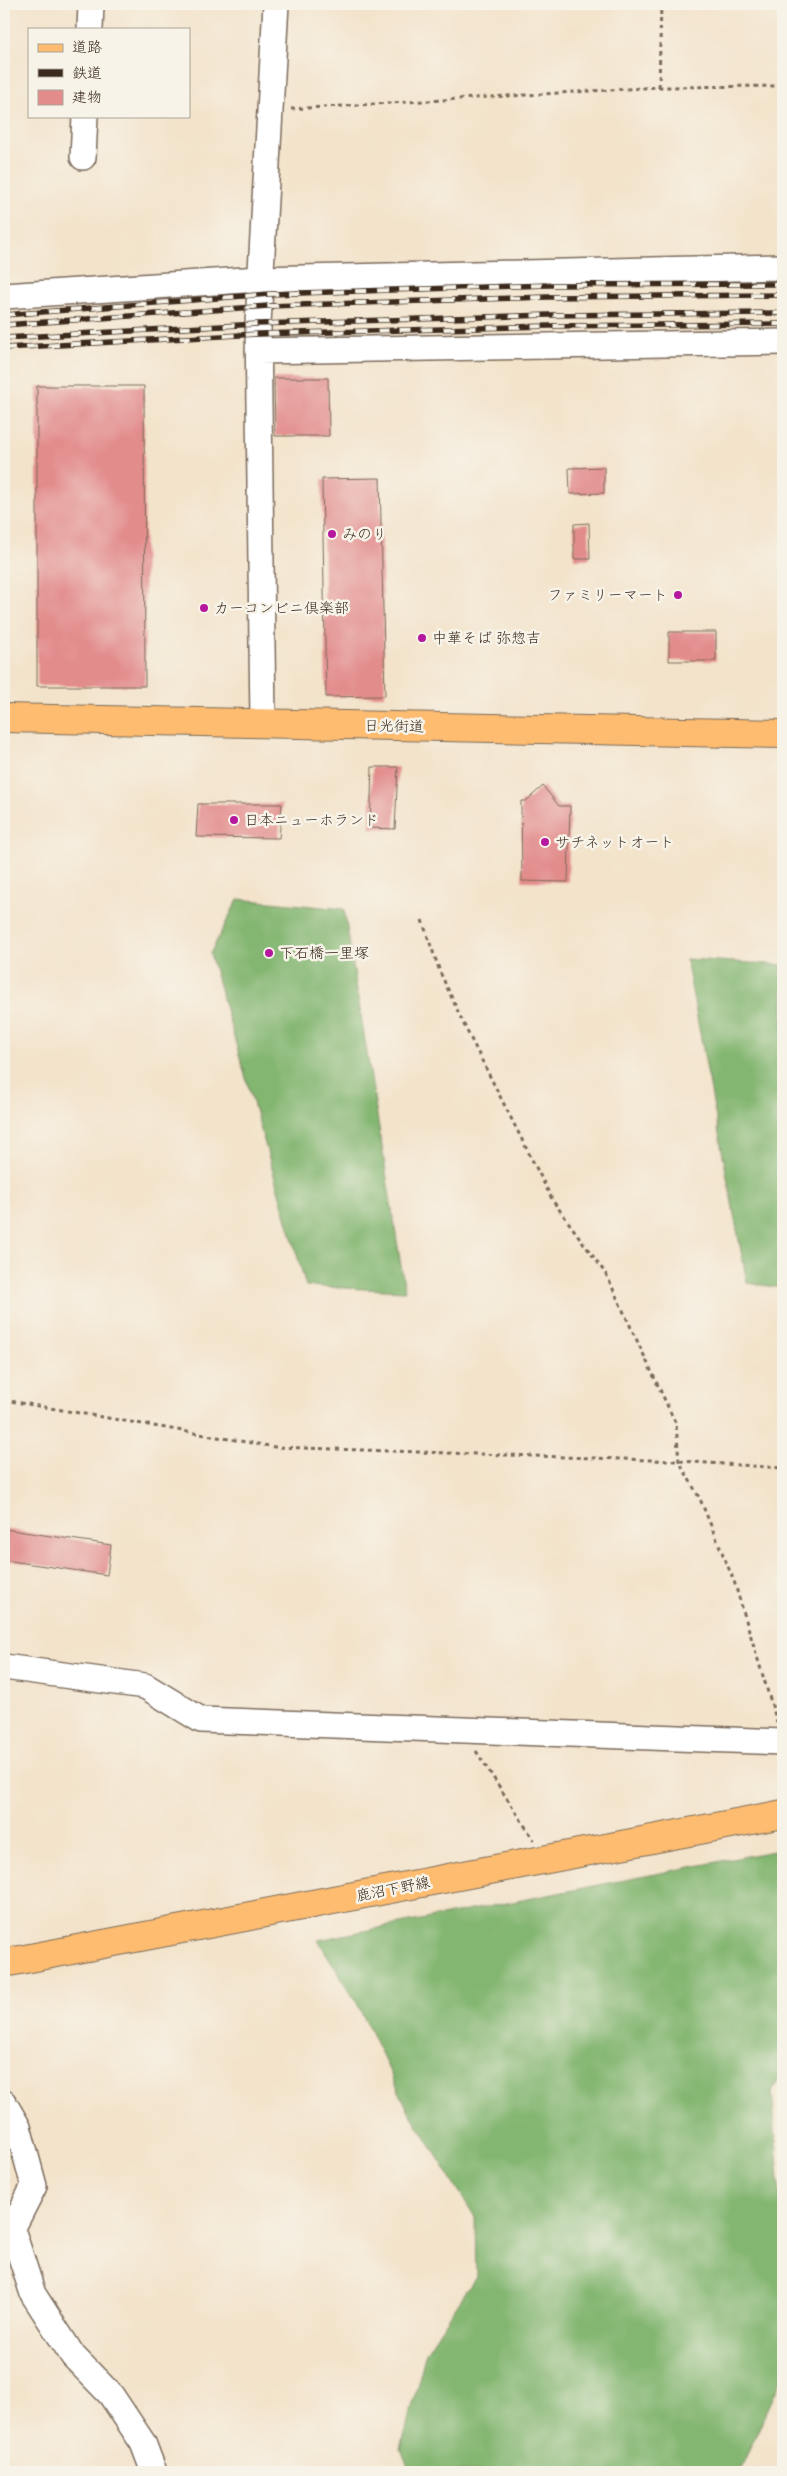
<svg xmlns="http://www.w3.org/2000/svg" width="787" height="2476" font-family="Sriracha,'Klee One',sans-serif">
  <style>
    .forest { fill: #83b671; stroke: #5f7048 }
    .building { fill: #e28c8c }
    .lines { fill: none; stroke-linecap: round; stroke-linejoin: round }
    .minor-casing { stroke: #7b6b5b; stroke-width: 28 }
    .major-casing { stroke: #7b6b5b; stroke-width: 30 }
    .highway-casing { stroke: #7b6b5b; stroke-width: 30 }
    .path { stroke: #7b6b5b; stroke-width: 3; stroke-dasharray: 4 4; stroke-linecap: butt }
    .minor { stroke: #fff; stroke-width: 25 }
    .major { stroke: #fdbc6f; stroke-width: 28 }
    .highway { stroke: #fdbc6f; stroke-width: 28 }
    .rail-casing { stroke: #3b2a1e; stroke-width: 5.5 }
    .rail { stroke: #f7f3e8; stroke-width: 4; stroke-dasharray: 11; stroke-linecap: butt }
    .poi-dot { fill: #b5179e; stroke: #f7f3e8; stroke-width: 2 }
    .labels { text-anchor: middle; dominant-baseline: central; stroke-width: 5; stroke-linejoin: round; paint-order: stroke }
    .poi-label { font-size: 15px; fill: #3b2a1e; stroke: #f7f3e8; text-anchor: start }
    .street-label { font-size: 15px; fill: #3b2a1e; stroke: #f7f3e8 }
  </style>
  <rect width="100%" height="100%" fill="#f7f3e8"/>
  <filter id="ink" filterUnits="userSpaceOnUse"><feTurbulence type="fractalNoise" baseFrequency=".02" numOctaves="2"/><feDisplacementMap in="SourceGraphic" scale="10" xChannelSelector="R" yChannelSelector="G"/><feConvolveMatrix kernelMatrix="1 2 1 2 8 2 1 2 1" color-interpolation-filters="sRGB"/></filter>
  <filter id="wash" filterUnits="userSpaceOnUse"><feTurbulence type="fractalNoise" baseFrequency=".0096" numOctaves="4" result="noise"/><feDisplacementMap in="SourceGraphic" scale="20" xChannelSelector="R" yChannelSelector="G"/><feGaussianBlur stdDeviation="1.12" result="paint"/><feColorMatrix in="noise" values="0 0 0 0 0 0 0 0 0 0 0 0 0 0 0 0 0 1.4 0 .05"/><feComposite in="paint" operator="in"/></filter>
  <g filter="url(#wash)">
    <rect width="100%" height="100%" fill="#f3e3cb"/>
    <path class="forest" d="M238 899 344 909 405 1291 306 1286 210 954Z
      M686 959 783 965V1288L747 1283Z
      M783 1849V2074L772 2091 783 2234V2376L739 2472H410L401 2449 426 2352 476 2276 475 2217 407 2108 357 2003 318 1940Z"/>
    <g id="blocks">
      <path class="building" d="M274 378H328L329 436H275Z
        M37 386H144L145 686H37Z
        M604 467V493L570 494 569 468Z
        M380 478 385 696 326 697 322 479Z
        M589 523 590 559H574V524Z
        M669 632H716V661H669Z
        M372 767H398L395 829 370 828Z
        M543 786 559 806H570L568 882 522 881 521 801H526Z
        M198 804H282L279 838 196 837Z
        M4 1529 111 1545 107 1575 4 1560Z"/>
    </g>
  </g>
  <g filter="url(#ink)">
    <use href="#blocks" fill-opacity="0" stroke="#7b6b5b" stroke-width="1"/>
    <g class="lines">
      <g class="minor-casing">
        <path id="minor" d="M90 29 91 4
          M83 157 85 116
          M4 296 259 279 783 267
          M258 351 783 342
          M263 723 258 324 276 4
          M4 1667 145 1686 201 1720 783 1742
          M4 2103 18 2127 34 2186 12 2229 33 2294 73 2356 111 2395 143 2443 154 2472"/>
      </g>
      <g class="major-casing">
        <path id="major" d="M4 1963 783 1814"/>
      </g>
      <g class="highway-casing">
        <path id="highway" d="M4 718 783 734"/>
      </g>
      <path class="path" d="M659 87 661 4
        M291 109 659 87 783 86
        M422 920 440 972 466 1029 553 1201 606 1274 676 1424 679 1461 700 1499 734 1581 777 1722
        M4 1400 275 1447 679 1461 783 1468
        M476 1751 534 1840"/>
      <use href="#minor" class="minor"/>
      <use href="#major" class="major"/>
      <use href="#highway" class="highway"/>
      <g class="rail-casing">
        <path id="rail" d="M4 315 269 294 549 285 783 284
          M4 325 268 306 548 297 783 295
          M4 338 258 324 549 315 783 313
          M4 348 258 334 549 326 783 324"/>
      </g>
      <use href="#rail" class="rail"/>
    </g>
  </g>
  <g class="poi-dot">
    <circle cx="332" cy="534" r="5"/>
    <circle cx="678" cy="595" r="5"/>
    <circle cx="204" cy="608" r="5"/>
    <circle cx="422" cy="638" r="5"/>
    <circle cx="234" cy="820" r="5"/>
    <circle cx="545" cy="842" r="5"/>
    <circle cx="269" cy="953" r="5"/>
  </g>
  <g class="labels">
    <g class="poi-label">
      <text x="342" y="534">みのり</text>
      <text x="668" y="595" text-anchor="end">ファミリーマート</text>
      <text x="214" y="608">カーコンビニ倶楽部</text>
      <text x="432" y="638">中華そば 弥惣吉</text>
      <text x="244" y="820">日本ニューホランド</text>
      <text x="555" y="842">サチネットオート</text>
      <text x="279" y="953">下石橋一里塚</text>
    </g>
    <g class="street-label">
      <text transform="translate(394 726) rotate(1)">日光街道</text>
      <text transform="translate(393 1889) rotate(-11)">鹿沼下野線</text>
    </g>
  </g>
  <rect width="787" height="2476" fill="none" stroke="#f7f3e8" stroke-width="20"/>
  <rect x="28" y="28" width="162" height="90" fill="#f7f3e8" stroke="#aca397"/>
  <rect x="38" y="44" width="25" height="8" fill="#fdbc6f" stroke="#aca397"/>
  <text x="72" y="52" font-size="15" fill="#3b2a1e">道路</text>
  <rect x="38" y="69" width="25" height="8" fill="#3b2a1e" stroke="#aca397"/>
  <text x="72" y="78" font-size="15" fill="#3b2a1e">鉄道</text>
  <rect x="38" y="90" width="25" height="15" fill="#e28c8c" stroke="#aca397"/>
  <text x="72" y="102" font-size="15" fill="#3b2a1e">建物</text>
</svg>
